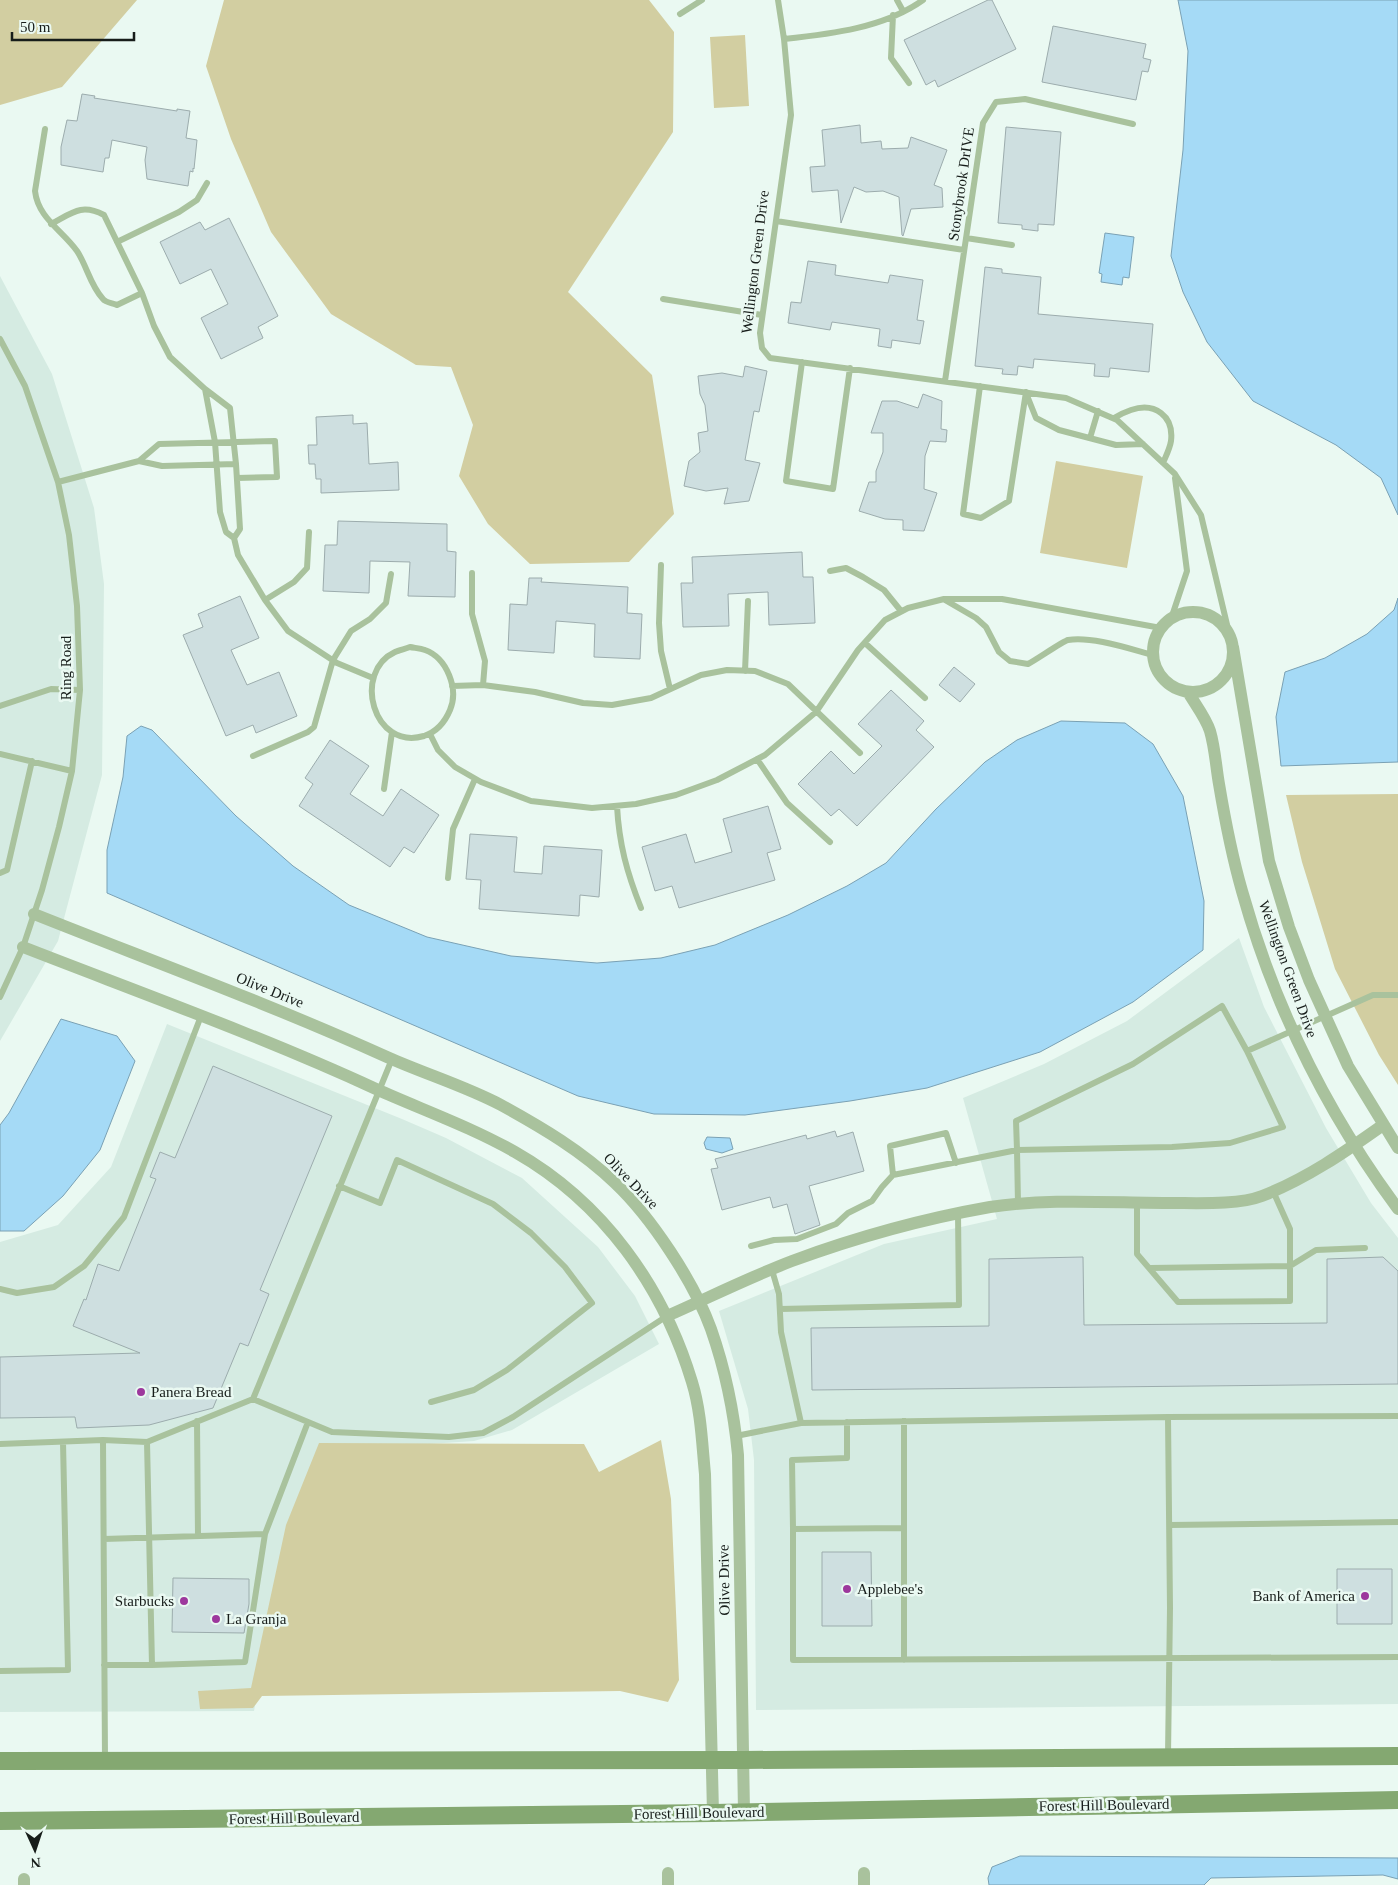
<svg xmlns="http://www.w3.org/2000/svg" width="1398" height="1885" font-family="Georgia,serif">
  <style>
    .built { fill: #d5ebe2 }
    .green { fill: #d2cea1 }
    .water { fill: #a5daf6; stroke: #7aa1b4 }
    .building { fill: #cedfe0; stroke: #9cacad }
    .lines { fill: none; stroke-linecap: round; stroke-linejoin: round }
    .service { stroke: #a9c29d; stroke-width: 6 }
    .minor { stroke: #a9c29d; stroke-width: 12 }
    .secondary { stroke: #84a871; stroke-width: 18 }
    .poi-dot { fill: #9d389d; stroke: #eaf9f2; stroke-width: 2 }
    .labels { text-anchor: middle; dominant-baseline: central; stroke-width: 5; stroke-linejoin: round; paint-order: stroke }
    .street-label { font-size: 15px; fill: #171d1a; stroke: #eaf9f2 }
    .poi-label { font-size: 15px; fill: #171d1a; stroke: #eaf9f2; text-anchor: start }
  </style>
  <rect width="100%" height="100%" fill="#eaf9f2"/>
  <path class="built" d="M0 276 52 374 94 508 104 584 102 775 58 941 0 1041Z
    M1239 938 1264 1007 1326 1128 1371 1203 1398 1238V1704L756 1710 754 1460 748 1409 719 1311 884 1244 997 1219 963 1098 1044 1064 1127 1021Z
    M167 1024 402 1119 446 1138 522 1178 598 1247 635 1296 659 1344 512 1430 474 1441 324 1451 289 1528 254 1711 0 1712V1242L58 1225 111 1167Z"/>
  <path class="green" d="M0 0H137L62 87 0 105Z
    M224 0H649L674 32 673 132 568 292 652 375 674 514 629 562 530 564 488 524 459 476 473 425 451 367 416 365 331 314 271 232 231 139 206 66Z
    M745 35 749 106 714 108 710 37Z
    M1056 461 1143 476 1127 568 1040 553Z
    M1398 794V1085L1379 1055 1335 969 1302 862 1286 795Z
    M661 1440 671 1499 679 1680 668 1702 620 1691 262 1696 253 1708 200 1709 198 1691 251 1688 286 1525 319 1443 584 1444 599 1472Z"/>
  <path class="water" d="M1178 0H1398V515L1381 478 1336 445 1253 401 1207 342 1183 292 1171 256 1183 150 1188 51Z
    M1105 233 1134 237 1129 278 1123 277 1122 285 1101 282 1102 274 1099 273Z
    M1398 598V762L1281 766 1276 717 1285 672 1325 658 1367 634 1394 610Z
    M1061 721 1125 723 1153 744 1183 796 1204 901 1203 950 1133 1002 1040 1052 927 1088 850 1101 745 1115 654 1114 578 1096 107 893V850L123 777 127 736 141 726 152 730 236 816 293 866 349 905 427 937 511 956 597 963 661 958 715 945 788 915 847 886 886 863 936 809 985 762 1017 740Z
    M61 1019 117 1036 135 1061 100 1150 63 1196 24 1231H0V1125L9 1113Z
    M707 1137 730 1138 733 1149 722 1153 706 1149 704 1143Z
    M1020 1856 1398 1858V1879L1383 1875 1211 1878 1204 1885H989L988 1878 992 1867Z"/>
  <path class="building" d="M988 0H992L1016 49 938 87 935 80 926 85 904 40Z
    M1053 26 1146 44 1143 58 1151 60 1148 72 1142 71 1136 100 1042 82Z
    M82 94 95 96 94 98 177 111V109L190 111 186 138 197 140 194 169 193 168V172L190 171 188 186 147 179 145 160 147 147 112 140 109 158H105L103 172 61 165V147L67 120 77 121Z
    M860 125 861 143 881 141 882 149 908 148 911 137 947 150 934 185 942 188 943 207 911 209 903 236 902 235 899 197 883 191 866 192 854 187 841 223 838 190 812 192 810 167 825 166 822 130Z
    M1006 127 1061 132 1054 225 1038 224V231L1022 229V225L998 223Z
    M229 218 278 316 258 327 263 338 221 359 201 318 228 304 211 269 180 284 160 242 200 222 205 230Z
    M808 261 836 265 835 275 888 283 890 275 923 280 917 320 924 321 920 344 892 340 891 348 878 346 880 329 832 322 830 330 788 323 791 302 801 303Z
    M985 267 1002 269V273L1041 277 1038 314 1153 324 1149 372 1110 368 1109 377 1094 376 1095 364 1034 359 1033 368 1018 366 1017 375 1002 374 1003 369 975 366Z
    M745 366 767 371 759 412 754 411 745 460 760 463 749 501 724 504 728 488 706 491 684 486 689 461 700 452 698 433 708 431 705 405 700 394 698 376 722 373 743 377Z
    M923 394 942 401 941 429 947 430 946 442 930 441 925 456 924 489 937 493 924 531 903 530V520L885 519 859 511 869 482H876V471L883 452V433H871L882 401H897L918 408Z
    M353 415V424L367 423 369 464 398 462 399 490 321 493V479H316L315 464H309L308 445H317L316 417Z
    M338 521 447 524V551L456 552 455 597 408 596 410 562 370 561 369 593 323 591 325 545H337Z
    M802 552 803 577H813L815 623 769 625 768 592 728 594 729 626 683 627 681 583H693L692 557Z
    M529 578H542L541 582 628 587 627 613 642 614 640 659 594 657 595 624 556 621 554 653 508 650 510 604 527 605Z
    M240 596 259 638 231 650 247 685 279 672 297 716 256 733 253 725 226 736 183 635 203 627 198 614Z
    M954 667 975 684 960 702 939 685Z
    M891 690 924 721 916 730 934 747 857 826 839 809 831 816 798 784 831 751 854 774 882 746 858 724Z
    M330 740 369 766 350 794 383 816 401 789 439 815 414 853 404 847 390 867 299 806 313 784 305 778Z
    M768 806 781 849 767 853 775 880 679 908 672 886 655 891 642 847 686 834 695 863 732 852 723 819Z
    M470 834 517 837 514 872 542 874 544 846 602 850 599 897 580 895 579 916 479 909 481 880 466 879Z
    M213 1066 332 1116 260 1290 269 1294 248 1346 240 1343 213 1408 149 1425 77 1428 75 1417 0 1418V1357L140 1353 73 1326 84 1299 86 1300 98 1264 119 1271 156 1179 150 1177 160 1152 175 1158Z
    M835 1131 837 1137 853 1132 864 1171 809 1186 820 1225 795 1234 787 1204 773 1208 770 1197 722 1210 711 1169 718 1168 715 1159 806 1135 807 1139Z
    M1083 1257 1084 1325 1327 1323V1259L1383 1257 1398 1271V1384L812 1390 811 1328 989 1326V1259Z
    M822 1552H871L872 1626H822Z
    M1337 1569H1392V1624H1337Z
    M173 1578 249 1579V1604L244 1633 172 1632Z"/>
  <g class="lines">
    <path class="service" d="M778 0 784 39 791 115 760 333 762 348 770 358 1066 398 1117 420 1175 474 1201 515 1229 633
      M897 0 903 11
      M680 14 702 0
      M893 15 891 58 909 83
      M784 39C831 34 884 28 923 0
      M45 129 35 191C38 218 62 230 77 251 87 266 90 285 103 299 106 303 113 303 117 305L142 293
      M776 221 964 250
      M51 224C72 213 81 203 104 215L142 293 154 326 170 357 205 389 230 408 236 464 240 529 234 538
      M966 238 1012 245
      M117 242 179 212 197 200 207 183
      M663 299 762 315
      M0 339 25 386 58 482 69 535 77 606 80 690 72 771 59 827 42 890 23 947 0 997
      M802 362 786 481 833 489 850 368
      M945 381 983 123 996 102 1025 99 1133 124
      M980 386 963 514 981 518 1009 501 1026 392
      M205 389 215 442 220 512 226 532 234 538 238 555 265 600 288 631 337 663 373 678
      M1026 393 1036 418 1059 430 1116 445 1143 444
      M1114 418C1119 415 1125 412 1131 410 1155 402 1174 416 1171 441 1170 448 1166 456 1163 463
      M1090 438 1098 411
      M139 461 159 444 275 441 277 477 237 478
      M58 482 139 461 162 466 236 464
      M661 565 659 623 661 651 670 689
      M830 571 846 568 863 577 884 590 901 611
      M472 573V614L485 661 483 685
      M265 600 294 582 307 568 309 532
      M945 600 976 618 986 627 999 652 1010 661 1028 664C1036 660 1063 641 1068 640 1092 636 1130 649 1153 655
      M1171 619 1187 571 1175 478
      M865 643 925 698
      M410 647C414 648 420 648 425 650 447 658 459 689 450 710 445 722 436 732 424 736 373 751 352 672 395 652 399 650 405 649 410 647Z
      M745 671 748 601
      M452 686 483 685 535 692 583 703 612 705 651 698 701 675 727 670 755 671 788 684 860 753
      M0 706 51 689 80 690
      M430 734 438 750 455 767 481 782 531 801 592 808 636 804 676 795 717 780 765 755 816 712 858 650 885 620 908 608 944 599H1002L1161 628
      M0 754 72 771
      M253 756 308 732 314 727 333 660 351 631 370 619 386 603 391 574
      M757 759 787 803 830 842
      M384 789 392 732
      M617 806C619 844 627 873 641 908
      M0 873 7 870 32 761
      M448 878 453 829 475 779
      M1222 1006 1247 1051 1283 1127 1230 1143 1172 1147 1017 1150 1016 1121 1133 1064Z
      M1247 1051 1373 995H1398
      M893 1175 890 1146 946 1133 956 1163
      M339 1186 380 1203 397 1160 493 1204 531 1233 565 1267 592 1303 507 1370 474 1390 431 1402
      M1137 1203V1254L1178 1302 1290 1301V1229L1273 1191
      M751 1246 774 1240 797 1239 836 1224 848 1213 872 1201 882 1187 893 1175 1017 1150 1018 1204
      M1150 1268 1290 1266 1316 1250 1365 1248
      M772 1270 779 1294 781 1332 801 1423
      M0 1289 17 1293 54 1287 84 1266 124 1217 201 1016
      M780 1309 959 1305 958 1213
      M253 1399 332 1432 449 1437 483 1433 513 1417 667 1316
      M197 1421 198 1536
      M736 1436 801 1423 1168 1417 1398 1416
      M103 1440 105 1759
      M0 1444 103 1440 147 1442 253 1399 392 1059
      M1170 1525 1398 1522
      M904 1528 793 1529V1660L1398 1657
      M793 1529 792 1460 847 1458V1422
      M104 1539 265 1534 308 1422
      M904 1660V1421
      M104 1665H152L147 1442
      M152 1665 245 1662 265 1534
      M0 1671 68 1670 63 1442
      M1168 1755 1170 1608 1168 1417"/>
    <path class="minor" d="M1153 652a40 40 0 1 1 80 0a40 40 0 1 1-80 0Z
      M1233 647 1269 861 1289 927 1309 980 1348 1066 1398 1148
      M1188 692C1195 704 1206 718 1210 731 1215 748 1216 767 1219 784 1225 820 1232 856 1242 891 1274 1006 1327 1113 1398 1209
      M34 914C152 961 272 1005 387 1057 425 1074 465 1086 501 1105 541 1127 582 1151 615 1183 651 1217 694 1282 711 1329 725 1369 734 1412 738 1455L744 1812
      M23 947C141 993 261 1036 376 1089 423 1110 471 1127 515 1152 603 1202 663 1286 692 1382 701 1411 702 1443 705 1474L713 1813
      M667 1316C708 1298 750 1277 792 1261 857 1237 922 1219 990 1207 1049 1198 1112 1203 1172 1203 1197 1203 1239 1205 1262 1196 1306 1179 1345 1152 1383 1125
      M24 1879V1885
      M668 1885V1873
      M864 1885V1873"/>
    <path class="secondary" d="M0 1761 743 1760 1398 1756
      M0 1821 713 1813 1398 1800"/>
  </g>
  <g class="poi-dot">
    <circle cx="141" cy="1392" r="5"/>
    <circle cx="847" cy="1589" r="5"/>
    <circle cx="1365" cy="1596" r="5"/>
    <circle cx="184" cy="1601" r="5"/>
    <circle cx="216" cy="1619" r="5"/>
  </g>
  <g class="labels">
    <g class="street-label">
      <text transform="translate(961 184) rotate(-82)">Stonybrook DrIVE</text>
      <text transform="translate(755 262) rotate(-83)">Wellington Green Drive</text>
      <text transform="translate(66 668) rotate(-90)">Ring Road</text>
      <text transform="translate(1288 969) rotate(70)">Wellington Green Drive</text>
      <text transform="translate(270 990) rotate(22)">Olive Drive</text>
      <text transform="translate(631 1181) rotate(46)">Olive Drive</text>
      <text transform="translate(724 1580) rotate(-91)">Olive Drive</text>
      <text transform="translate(1104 1805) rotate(-1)">Forest Hill Boulevard</text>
      <text transform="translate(699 1813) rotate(-1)">Forest Hill Boulevard</text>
      <text transform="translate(294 1818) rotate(-1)">Forest Hill Boulevard</text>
    </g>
    <g class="poi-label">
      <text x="151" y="1392">Panera Bread</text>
      <text x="857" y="1589">Applebee's</text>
      <text x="1355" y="1596" text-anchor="end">Bank of America</text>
      <text x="174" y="1601" text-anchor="end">Starbucks</text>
      <text x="226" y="1619">La Granja</text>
    </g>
  </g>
  <g transform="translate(35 1850) rotate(177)" stroke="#eaf9f2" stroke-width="4" paint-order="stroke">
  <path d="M0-4L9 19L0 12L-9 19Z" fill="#171d1a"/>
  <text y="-8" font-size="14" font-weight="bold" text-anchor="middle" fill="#171d1a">N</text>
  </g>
  <path d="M12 32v8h122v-8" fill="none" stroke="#171d1a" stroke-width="2.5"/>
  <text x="20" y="32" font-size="15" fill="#171d1a" stroke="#eaf9f2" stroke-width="4" paint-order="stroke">50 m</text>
</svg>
